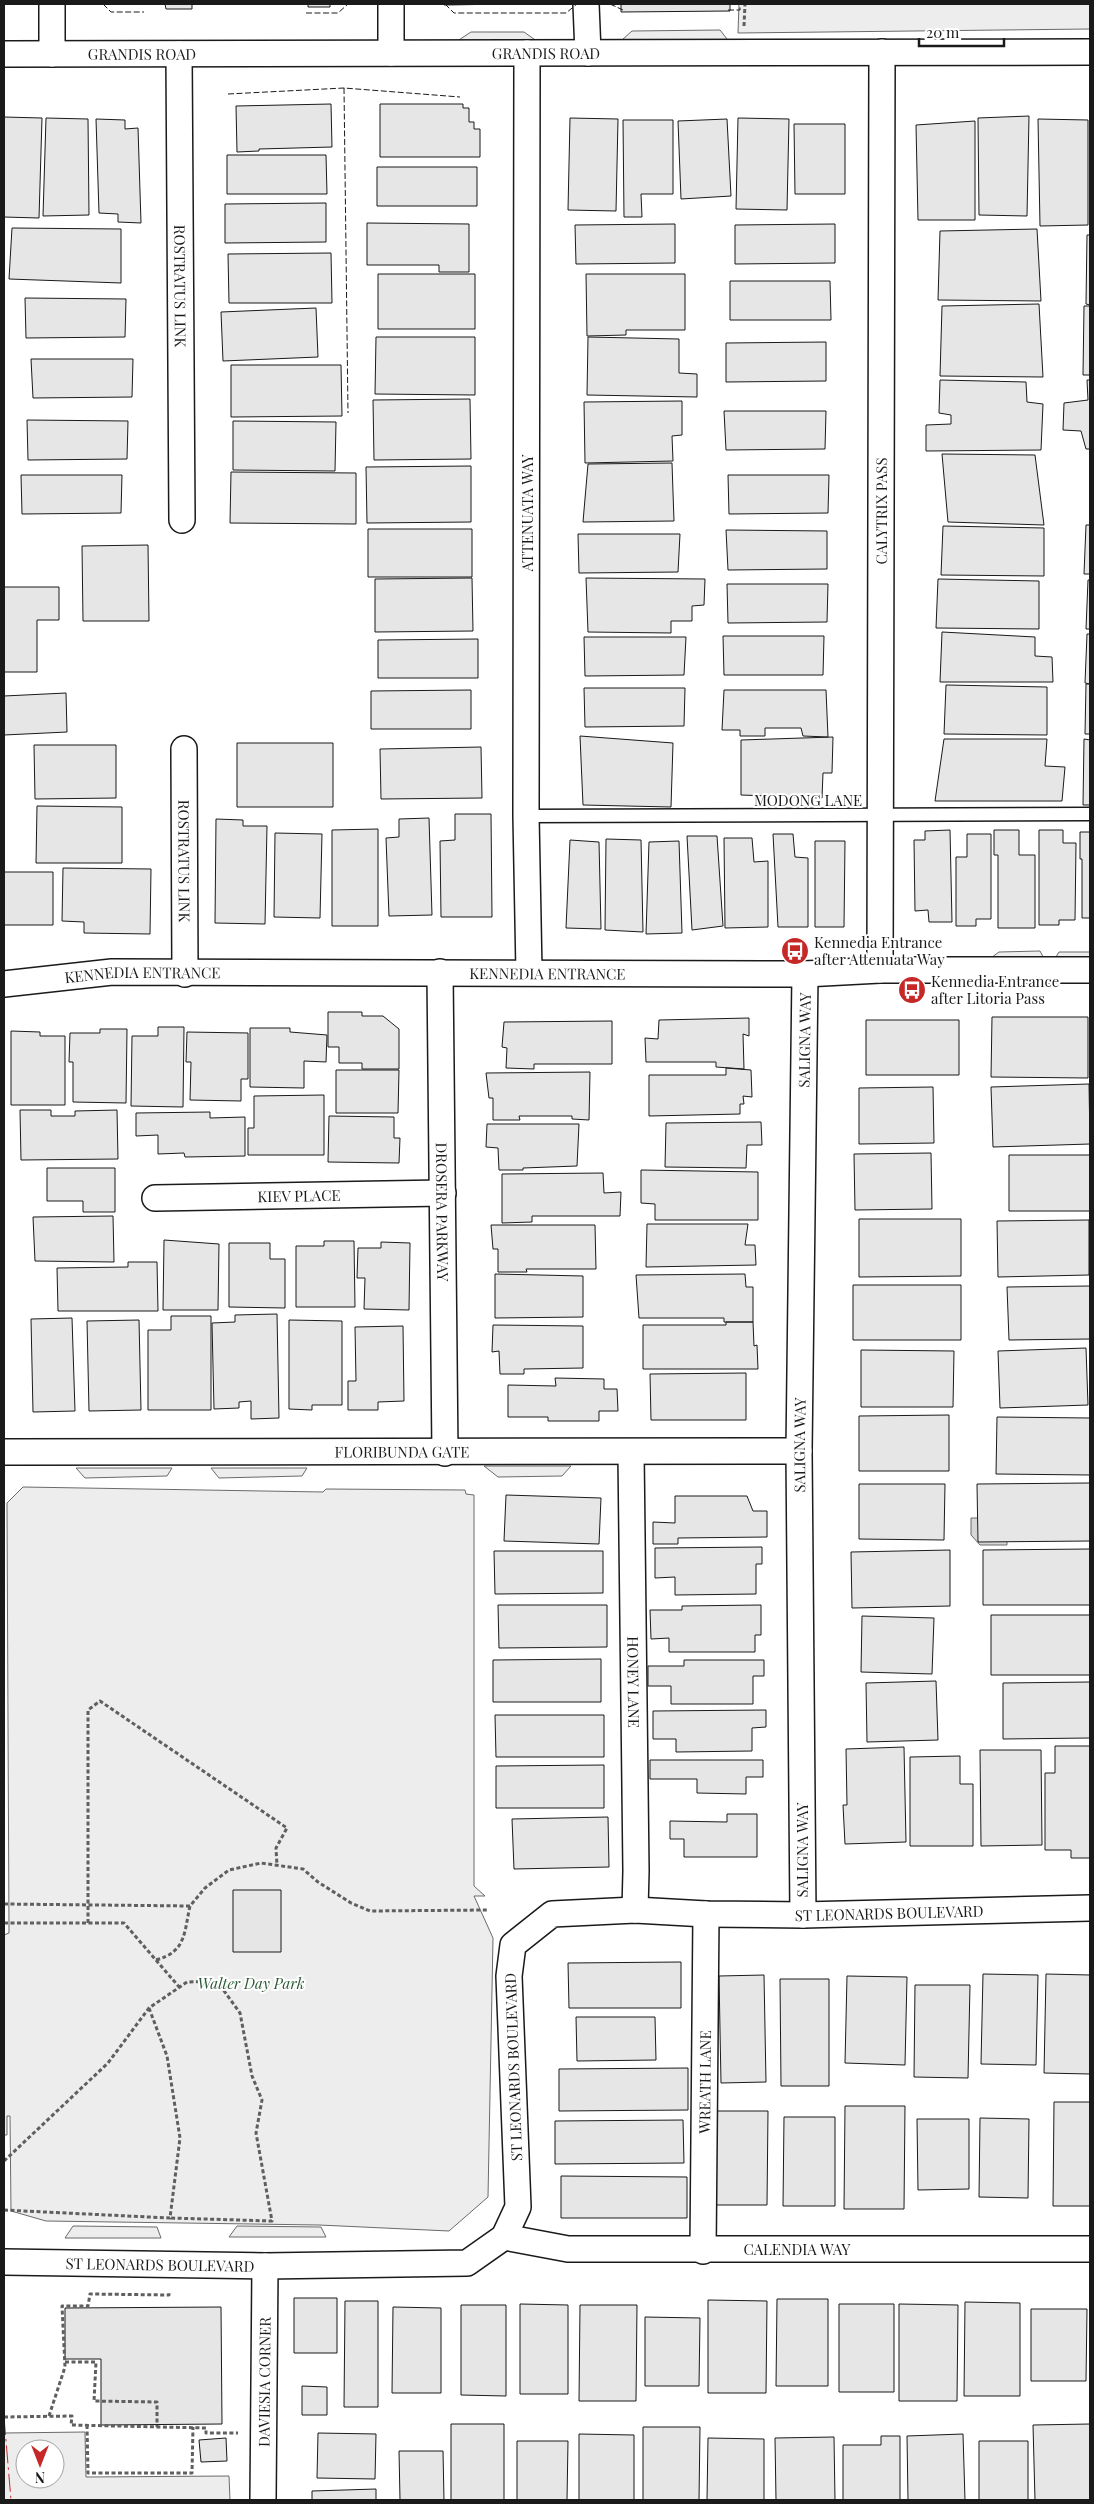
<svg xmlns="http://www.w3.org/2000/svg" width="1094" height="2504" font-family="'Playfair Display',serif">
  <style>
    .built { fill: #ededed; stroke: #6a6a6a; fill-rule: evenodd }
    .water { fill: #d7d7d7; stroke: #6a6a6a }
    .building { fill: #e6e6e6; stroke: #1a1a1a }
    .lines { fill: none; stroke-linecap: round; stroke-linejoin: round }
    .service-casing { stroke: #1a1a1a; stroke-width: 15 }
    .minor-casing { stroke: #1a1a1a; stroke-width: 28 }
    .path { stroke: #5f5f5f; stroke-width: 3; stroke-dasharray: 4 2.5; stroke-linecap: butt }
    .service { stroke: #fff; stroke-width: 12 }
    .minor { stroke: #fff; stroke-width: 25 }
    .fence { stroke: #1a1a1a; stroke-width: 1; stroke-dasharray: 6 2.5; stroke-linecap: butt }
    .power { stroke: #c62828; stroke-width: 1; stroke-dasharray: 18 4 2.5 4; stroke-linecap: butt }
    .labels { text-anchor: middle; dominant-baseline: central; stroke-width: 4; stroke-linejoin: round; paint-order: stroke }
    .street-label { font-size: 15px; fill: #1a1a1a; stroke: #fff }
    .poi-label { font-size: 15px; fill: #1a1a1a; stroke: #fff; text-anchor: start }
    .park-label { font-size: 15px; font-style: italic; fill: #2b5a34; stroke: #fff }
  </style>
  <rect width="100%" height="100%" fill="#fff"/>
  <path class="built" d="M739 4H1090V29L738 33Z
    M720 30 734 48H613L632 31Z
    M471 32H524L548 49H445Z
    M1040 951 1049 968 1059 952H1090V968H977L999 952Z
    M484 1466H571L562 1476 498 1477Z
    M76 1468H172L167 1476 85 1478Z
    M211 1468H307L302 1476 219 1478Z
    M23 1487 323 1492 326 1489 465 1490 466 1494 474 1495V1886L485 1896H474L493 1938 488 2197 449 2231 319 2225 46 2221 11 2211 10 2116H7V2135H4V1935L9 1933 7 1503Z
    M73 2226 157 2227 161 2238H65Z
    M237 2226 321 2227 326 2237H229Z
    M85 2432 86 2477 229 2476 230 2500H4V2433ZM25 2449H55V2479H25Z"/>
  <path class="water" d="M971 1518H987L1007 1529V1545H980L971 1535Z"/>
  <path class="building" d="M165 4H192V9H166Z
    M308 4H330V7H308Z
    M444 4H508L444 5Z
    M621 4H730V11L621 12Z
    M331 104 332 147 259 149V151L237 152 236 106Z
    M380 104H463V108H469V122H474V129H480V157H380Z
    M1029 116 1027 216 979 215 978 118Z
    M4 117 42 118 39 218 4 217Z
    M46 118 88 119 89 215 43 216Z
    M570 118 618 119 616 211 568 210Z
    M738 118 789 119 787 210 736 209Z
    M96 119 125 120V129L138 128 141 223 118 222V214L99 213Z
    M727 119 731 196 681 199 678 121Z
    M1038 119 1088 120V225L1040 226Z
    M623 120H673V194H641L642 217H624Z
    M975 121V220H918L916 125Z
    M794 124H845V194H795Z
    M227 155H326L327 194H227Z
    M377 167H477V206H377Z
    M326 203V242L225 243V204Z
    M367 223 469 224V272H439V265H367Z
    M675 224V263L576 264 575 225Z
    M835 224V263L735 264V225Z
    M12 228 121 229V283L9 279Z
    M1037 229 1041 301 938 300 940 231Z
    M1087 235H1090V305L1086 304Z
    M331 253 332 303H229L228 254Z
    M378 274H475V329H378Z
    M586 274H685V330H626V335L587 336Z
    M730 281H830L831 320H730Z
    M25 298 126 299 125 337 26 338Z
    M1039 304 1043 377 940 376 942 306Z
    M1084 306H1090V375H1083Z
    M316 308 318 357 223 361 221 312Z
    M376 337H475V395L375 394Z
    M588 337 679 339V373L697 374V397L587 395Z
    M826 342V381L726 382V343Z
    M31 359H133L132 397 33 398Z
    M231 365H341L342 416 231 417Z
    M940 380 1026 382 1027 402 1043 404 1041 450 926 451V425L951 424V415L939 413Z
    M1087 380H1090V449H1086L1081 431 1063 430 1064 403 1088 400Z
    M470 399 471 459 374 460 373 400Z
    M682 401V435L672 436 673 461 585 463 584 402Z
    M724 411H826L825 449 726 450Z
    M27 420 128 421 127 459 28 460Z
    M233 421 336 422 335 471 233 470Z
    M942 454 1035 455 1044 525 948 522Z
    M672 463 674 521 583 522 588 464Z
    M471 466V522L367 523 366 467Z
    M231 472 356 473V524L230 523Z
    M21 475H122L121 513 22 514Z
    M728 475H829L828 513 729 514Z
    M1086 525H1090V574H1084Z
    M943 526 1044 528V576L941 575Z
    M368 529H472V577H368Z
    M726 530 827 531V569L728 570Z
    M578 534H680L678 572 579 573Z
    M148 545 149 621H83L82 546Z
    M472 578 473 631 375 632V579Z
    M586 578 705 579 704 605 692 606V621H671V633L588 632Z
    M938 579 1039 581V629L936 628Z
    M1088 580H1090V629H1086Z
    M727 584H828L827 622 728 623Z
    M4 587H59V620H37V672H4Z
    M942 632 1035 637V656L1052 657 1053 682H940Z
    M1087 634H1090V684L1085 683Z
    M723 636H824L823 675H724Z
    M584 637H686L684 675 585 676Z
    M478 639V678H378V640Z
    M1086 684H1090V734H1085Z
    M946 685 1047 687V735L944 734Z
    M584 688H685L684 726 585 727Z
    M471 690V729H371V691Z
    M724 690H826L828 737 803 736 801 728H765V736H740V730H722Z
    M66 693 67 732 4 735V696Z
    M580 736 673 743 671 807 583 805Z
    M833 737 832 773H823L822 798 741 795V740Z
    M944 739H1047L1045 766 1065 767 1062 801H935Z
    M1084 739 1090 740V805H1083Z
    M237 743H333V807H237Z
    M34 745H116V798L35 799Z
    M481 747 482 798 381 799 380 749Z
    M37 806 122 807V863H36Z
    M455 814H491L492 917H441L440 841 455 840Z
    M429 818 432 915 389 916 386 838 399 837V819Z
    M216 819 243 820V826H267L265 924 215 923Z
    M378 829V926H332V830Z
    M950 830 952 922H929L928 910 915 911 914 840H925V831Z
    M994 830H1019V855H1035V928H998V855H994Z
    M1039 830H1063V843H1076L1075 920H1059V925H1039Z
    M1080 832H1090V918H1082V859H1080Z
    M275 833 322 834 320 918 274 917Z
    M773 834H793L795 857 808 858V927H778Z
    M967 834H991V919H976V926H956V857H967Z
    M687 836H717L723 926 692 930Z
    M724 838H752L754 862 768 861V927L725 928Z
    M606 839 641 840 643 932 605 930Z
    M570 840 599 842 601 929 566 928Z
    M679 841 682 933 646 934 649 842Z
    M815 841H845L844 927H815Z
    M63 868 151 869 150 934 84 933V922L62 921Z
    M4 872H53V925H4Z
    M328 1012H362V1016H383L399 1029V1069H362V1063H339V1047H328Z
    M992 1017H1088V1078L991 1077Z
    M749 1018V1036L743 1034 744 1069 716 1067V1062H646L645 1038 658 1039 659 1020Z
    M866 1020H959V1075H866Z
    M612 1021V1064H534V1069L506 1068 507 1048 502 1047 504 1022Z
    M158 1027H184L183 1107 131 1106 132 1036H158Z
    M250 1028H290V1032L327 1035 326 1062 304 1061V1088L250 1087Z
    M100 1029H127L126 1103 73 1102V1062H69L70 1033H100Z
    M11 1031 40 1032V1036H65V1105H11Z
    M187 1032 248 1033V1079H241V1101L190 1100 191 1062H186Z
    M726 1068 751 1070 752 1097 743 1096 744 1104H740V1114L649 1116V1075H726Z
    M336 1070H399L398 1113H336Z
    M590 1072 589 1120 572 1119V1116H519L520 1120H493V1098H489L486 1073Z
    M1089 1084 1090 1144 993 1147 991 1087Z
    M933 1087 934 1143 859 1144V1088Z
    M324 1095V1155H248V1128H254V1096Z
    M20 1110H51V1116H75V1111L117 1110 118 1159 21 1160Z
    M210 1112V1118L245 1117V1156L185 1157 184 1153 158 1154V1135L136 1136V1113Z
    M329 1116 394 1117V1138H400L399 1163 328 1162Z
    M761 1122 762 1145H747L746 1168 665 1167 666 1123Z
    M487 1124H579L577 1166 523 1168V1170H499L498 1148 486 1147Z
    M931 1153 932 1209 855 1210 854 1154Z
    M1009 1155H1090V1211H1009Z
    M47 1168H115V1212H83V1201H47Z
    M641 1170 758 1172V1220H655V1204L641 1203Z
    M603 1173 604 1193 621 1192 620 1216H532V1222L502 1223V1174Z
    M113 1216 114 1262 35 1261 33 1217Z
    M859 1219H961V1276L859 1277Z
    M1089 1220V1275L998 1277 997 1221Z
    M647 1224H748L745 1245H755L756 1265 646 1267Z
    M491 1225H595L596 1269H526L527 1272H498V1249H493Z
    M164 1240 219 1244 218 1310H163Z
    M324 1241H354L355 1307H296V1246H324Z
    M381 1242 410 1243 409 1310 364 1309 365 1278H357L358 1248H381Z
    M229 1243H270V1259H285V1308L229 1307Z
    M128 1262H157L158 1311H58L57 1268 128 1267Z
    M495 1274 583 1276V1317L495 1318Z
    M745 1274 746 1287H753V1322H724V1318H639L636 1275Z
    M853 1285H961V1340H853Z
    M1090 1286V1339L1009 1340 1007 1287Z
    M277 1314 279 1418 251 1419V1401L239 1402V1408L214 1409 212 1323 235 1322V1315Z
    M171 1316H211V1410H148V1330H171Z
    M72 1318 75 1411 33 1412 31 1319Z
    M139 1320 141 1410 89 1411 87 1321Z
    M289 1320 342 1321V1405H312V1410L289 1409Z
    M726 1322H753L754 1346 757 1345 758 1369H643V1325H726Z
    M493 1325 583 1326V1368L524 1369V1374H500L499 1351 492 1352Z
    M403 1326 404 1401 378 1402V1410H348V1381H356L355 1327Z
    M1086 1348 1088 1405 1000 1408 998 1351Z
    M861 1350 954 1351 953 1407H861Z
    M746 1373V1420H651L650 1374Z
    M555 1378 604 1379V1389H617L618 1411H599V1421H548V1417H508V1385L556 1386Z
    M949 1415V1471H859V1416Z
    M997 1417 1090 1418V1475L996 1474Z
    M1090 1483V1541L978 1542 977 1484Z
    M859 1484H945L944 1540 859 1539Z
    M506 1495 601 1498 599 1544 504 1541Z
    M675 1496H747L753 1511H767V1537L678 1538V1544H653V1522L675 1523Z
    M762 1547V1564H756V1594L675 1595V1577L655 1578V1548Z
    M1090 1549V1605H983V1550Z
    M950 1550V1606L852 1608 851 1552Z
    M494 1551H603V1593L495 1594Z
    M498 1605H607V1647L499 1648Z
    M761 1605V1635H755V1652H669V1638L651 1639 650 1610H682V1606Z
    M991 1615H1090V1675H991Z
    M862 1616 934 1618 932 1674 861 1672Z
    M601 1659V1702H493V1660Z
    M684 1660H764V1676H753V1704H671V1686H648V1666H684Z
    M936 1681 938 1740 867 1742 866 1683Z
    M1090 1682V1738L1003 1739V1683Z
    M766 1710V1727L752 1728V1751L676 1752V1739H653V1711Z
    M495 1715H604V1757H496Z
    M1055 1746H1090V1858H1071V1850H1045V1773H1055Z
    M904 1747 906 1842 845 1844 843 1805H847L846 1749Z
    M980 1750H1041L1042 1845 981 1846Z
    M960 1756V1784H973V1846H910V1757Z
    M650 1760H763V1777H746V1794L697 1793V1779H650Z
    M604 1765V1808H496V1766Z
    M727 1814H757V1857H684V1839H670V1821L727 1822Z
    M608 1817 609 1867 514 1869 512 1819Z
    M233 1890H281V1952H233Z
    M681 1962V2008H569L568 1963Z
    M983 1974 1038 1975 1036 2065 981 2064Z
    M1046 1974 1090 1975V2074L1044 2073Z
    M764 1975 766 2082 721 2083 719 1976Z
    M847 1976 907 1977 905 2065 845 2063Z
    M780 1979H829V2086H781Z
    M915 1985H970L968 2078 914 2077Z
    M576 2017H655L656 2060 577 2061Z
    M688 2068V2110L559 2111V2069Z
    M1054 2102H1090V2206H1053Z
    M845 2106H905L904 2209H844Z
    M717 2111H768L767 2205H716Z
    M784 2117H835V2206H783Z
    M980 2118 1029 2119 1028 2198 979 2197Z
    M917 2119H969V2189L918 2190Z
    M683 2120 684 2163 555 2164V2121Z
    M561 2176 687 2177V2218H561Z
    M294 2298H337V2353H294Z
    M777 2299H828V2386H776Z
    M708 2300 767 2301 766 2393H708Z
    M345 2301H378V2407H344Z
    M965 2302 1020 2303V2396H964Z
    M520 2304 568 2305V2394H520Z
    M839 2304H894V2392H839Z
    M899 2304 958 2305 957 2401H899Z
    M461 2305H506V2396L461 2395Z
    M580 2305H637L636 2401H579Z
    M221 2307 222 2424 101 2425V2359H65V2308Z
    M393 2307 441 2308V2393H392Z
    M1031 2309H1087L1086 2381H1031Z
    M645 2317 700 2318 699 2386H645Z
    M302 2386 327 2387V2415H302Z
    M451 2424H504V2500H451Z
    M1090 2424V2500H1035L1033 2425Z
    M643 2427H700L699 2500H643Z
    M318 2433 376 2434 375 2479 317 2478Z
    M579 2434 634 2435V2500H579Z
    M963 2434 965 2500H908L907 2436Z
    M881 2436H900V2500H843V2445H881Z
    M834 2437 835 2500H776L775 2438Z
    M226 2438 227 2461 201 2462 199 2440Z
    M708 2438 764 2439V2500H707Z
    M517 2441H568L567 2500H517Z
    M979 2441H1028V2500H979Z
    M399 2451H443L444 2500H400Z
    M376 2489V2500H312V2491Z"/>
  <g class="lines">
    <g class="service-casing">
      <path id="service" d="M526 816 1090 814"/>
    </g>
    <g class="minor-casing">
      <g id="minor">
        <path d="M391 4V53"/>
        <path d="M586 4 588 53"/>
        <path d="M527 53 526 816 529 972"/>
        <path id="s1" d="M4 54 1090 52"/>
        <path d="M52 54V4"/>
        <path id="s2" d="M179 54 182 520"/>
        <path id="s3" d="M184 749 185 974"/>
        <path id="s4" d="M880 970 882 52"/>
        <path id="s5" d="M440 972 445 1453"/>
        <path id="s6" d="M4 984 112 972 805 974 880 970H1090"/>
        <path id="s7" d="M155 1198 443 1193"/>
        <path id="s8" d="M4 1452 799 1451"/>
        <path id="s9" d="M631 1453 636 1871 635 1910"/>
        <path id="s10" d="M803 1915 799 1451 805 974"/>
        <path id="s11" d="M504 2237 568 2249H1090"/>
        <path id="s12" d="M703 2251 706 1914"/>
        <path id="s13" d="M4 2262 265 2266 467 2263 504 2237 518 2207 509 1976 513 1945 552 1914 635 1910 706 1914 803 1915 1090 1908"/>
        <path id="s14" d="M263 2500 265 2266"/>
      </g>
    </g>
    <path class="path" d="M744 26 745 4
      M4 1904 190 1906 205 1888 229 1870 261 1863 303 1869 318 1882 351 1903 370 1911 488 1910
      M4 1923H124L180 1988
      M88 1923V1710L100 1701 287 1828 276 1848 277 1866
      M156 1960C186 1952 184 1933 190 1906
      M4 2161 108 2063 149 2008 187 1982 217 1981 240 2013 252 2076 262 2100 256 2133 272 2221 170 2218
      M4 2210 170 2218 180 2138 167 2056 149 2008
      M65 2362H96L94 2401 157 2402V2427
      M49 2416 65 2367 62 2306H88L90 2294 169 2295V2291
      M4 2417 72 2416 71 2425 206 2428V2433H238
      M87 2425 88 2473H192L193 2427"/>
    <use href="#service" class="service"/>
    <use href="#minor" class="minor"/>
    <path class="fence" d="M103 4 111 12H144
      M445 4 454 13H566L577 4
      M610 4 623 10
      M728 10H740V4
      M306 13H338L348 4
      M344 88 348 413
      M228 94 344 88 460 97"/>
    <path class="power" d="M4 2417 11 2500"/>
  </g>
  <defs>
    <g id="bus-disc" transform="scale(1.4375)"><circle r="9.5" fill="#c62828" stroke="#fff"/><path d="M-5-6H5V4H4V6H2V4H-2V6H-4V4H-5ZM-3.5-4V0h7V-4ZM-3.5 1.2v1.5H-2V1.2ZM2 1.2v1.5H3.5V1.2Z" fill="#fff"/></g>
  </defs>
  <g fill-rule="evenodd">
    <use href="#bus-disc" x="795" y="951"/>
    <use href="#bus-disc" x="912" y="990"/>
  </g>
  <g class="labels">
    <g class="street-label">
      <text stroke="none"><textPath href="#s1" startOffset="542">GRANDIS ROAD</textPath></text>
      <text stroke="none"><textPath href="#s1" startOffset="138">GRANDIS ROAD</textPath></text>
      <text stroke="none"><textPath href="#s2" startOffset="232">ROSTRATUS LINK</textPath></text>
      <text stroke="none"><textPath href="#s4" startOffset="459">CALYTRIX PASS</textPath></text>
      <text transform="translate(527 513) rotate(-90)">ATTENUATA WAY</text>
      <text x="808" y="800">MODONG LANE</text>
      <text stroke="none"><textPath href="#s3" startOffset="112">ROSTRATUS LINK</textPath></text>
      <text stroke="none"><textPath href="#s6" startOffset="544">KENNEDIA ENTRANCE</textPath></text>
      <text stroke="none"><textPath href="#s6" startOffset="139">KENNEDIA ENTRANCE</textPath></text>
      <text stroke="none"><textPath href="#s10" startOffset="875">SALIGNA WAY</textPath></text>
      <text stroke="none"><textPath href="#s7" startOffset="144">KIEV PLACE</textPath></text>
      <text stroke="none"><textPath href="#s5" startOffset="240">DROSERA PARKWAY</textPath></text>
      <text stroke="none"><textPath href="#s10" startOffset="470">SALIGNA WAY</textPath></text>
      <text stroke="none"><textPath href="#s8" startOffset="398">FLORIBUNDA GATE</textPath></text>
      <text stroke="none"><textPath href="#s9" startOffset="229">HONEY LANE</textPath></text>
      <text transform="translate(802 1850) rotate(-90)">SALIGNA WAY</text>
      <text stroke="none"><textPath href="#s13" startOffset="1191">ST LEONARDS BOULEVARD</textPath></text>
      <text transform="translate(513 2067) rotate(-92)">ST LEONARDS BOULEVARD</text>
      <text stroke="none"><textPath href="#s12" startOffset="169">WREATH LANE</textPath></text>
      <text stroke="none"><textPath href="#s11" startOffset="294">CALENDIA WAY</textPath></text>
      <text stroke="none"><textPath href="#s13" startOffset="156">ST LEONARDS BOULEVARD</textPath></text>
      <text stroke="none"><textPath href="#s14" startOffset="118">DAVIESIA CORNER</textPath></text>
    </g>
    <g class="poi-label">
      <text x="814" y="942">Kennedia Entrance<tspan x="814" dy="17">after Attenuata Way</tspan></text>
      <text x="931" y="981">Kennedia Entrance<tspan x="931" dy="17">after Litoria Pass</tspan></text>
    </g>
    <g class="park-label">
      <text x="251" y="1983">Walter Day Park</text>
    </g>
  </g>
  <rect width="1094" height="2504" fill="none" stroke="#1a1a1a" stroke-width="10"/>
  <g transform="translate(40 2464) rotate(180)"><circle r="24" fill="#ffffff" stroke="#a3a3a3"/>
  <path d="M0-4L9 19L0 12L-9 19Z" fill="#c62828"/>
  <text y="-8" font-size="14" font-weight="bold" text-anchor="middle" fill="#1a1a1a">N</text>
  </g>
  <path d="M919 38v8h85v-8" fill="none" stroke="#1a1a1a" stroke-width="2.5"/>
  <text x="926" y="38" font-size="15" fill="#1a1a1a" stroke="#ffffff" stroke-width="4" paint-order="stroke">20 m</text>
</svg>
